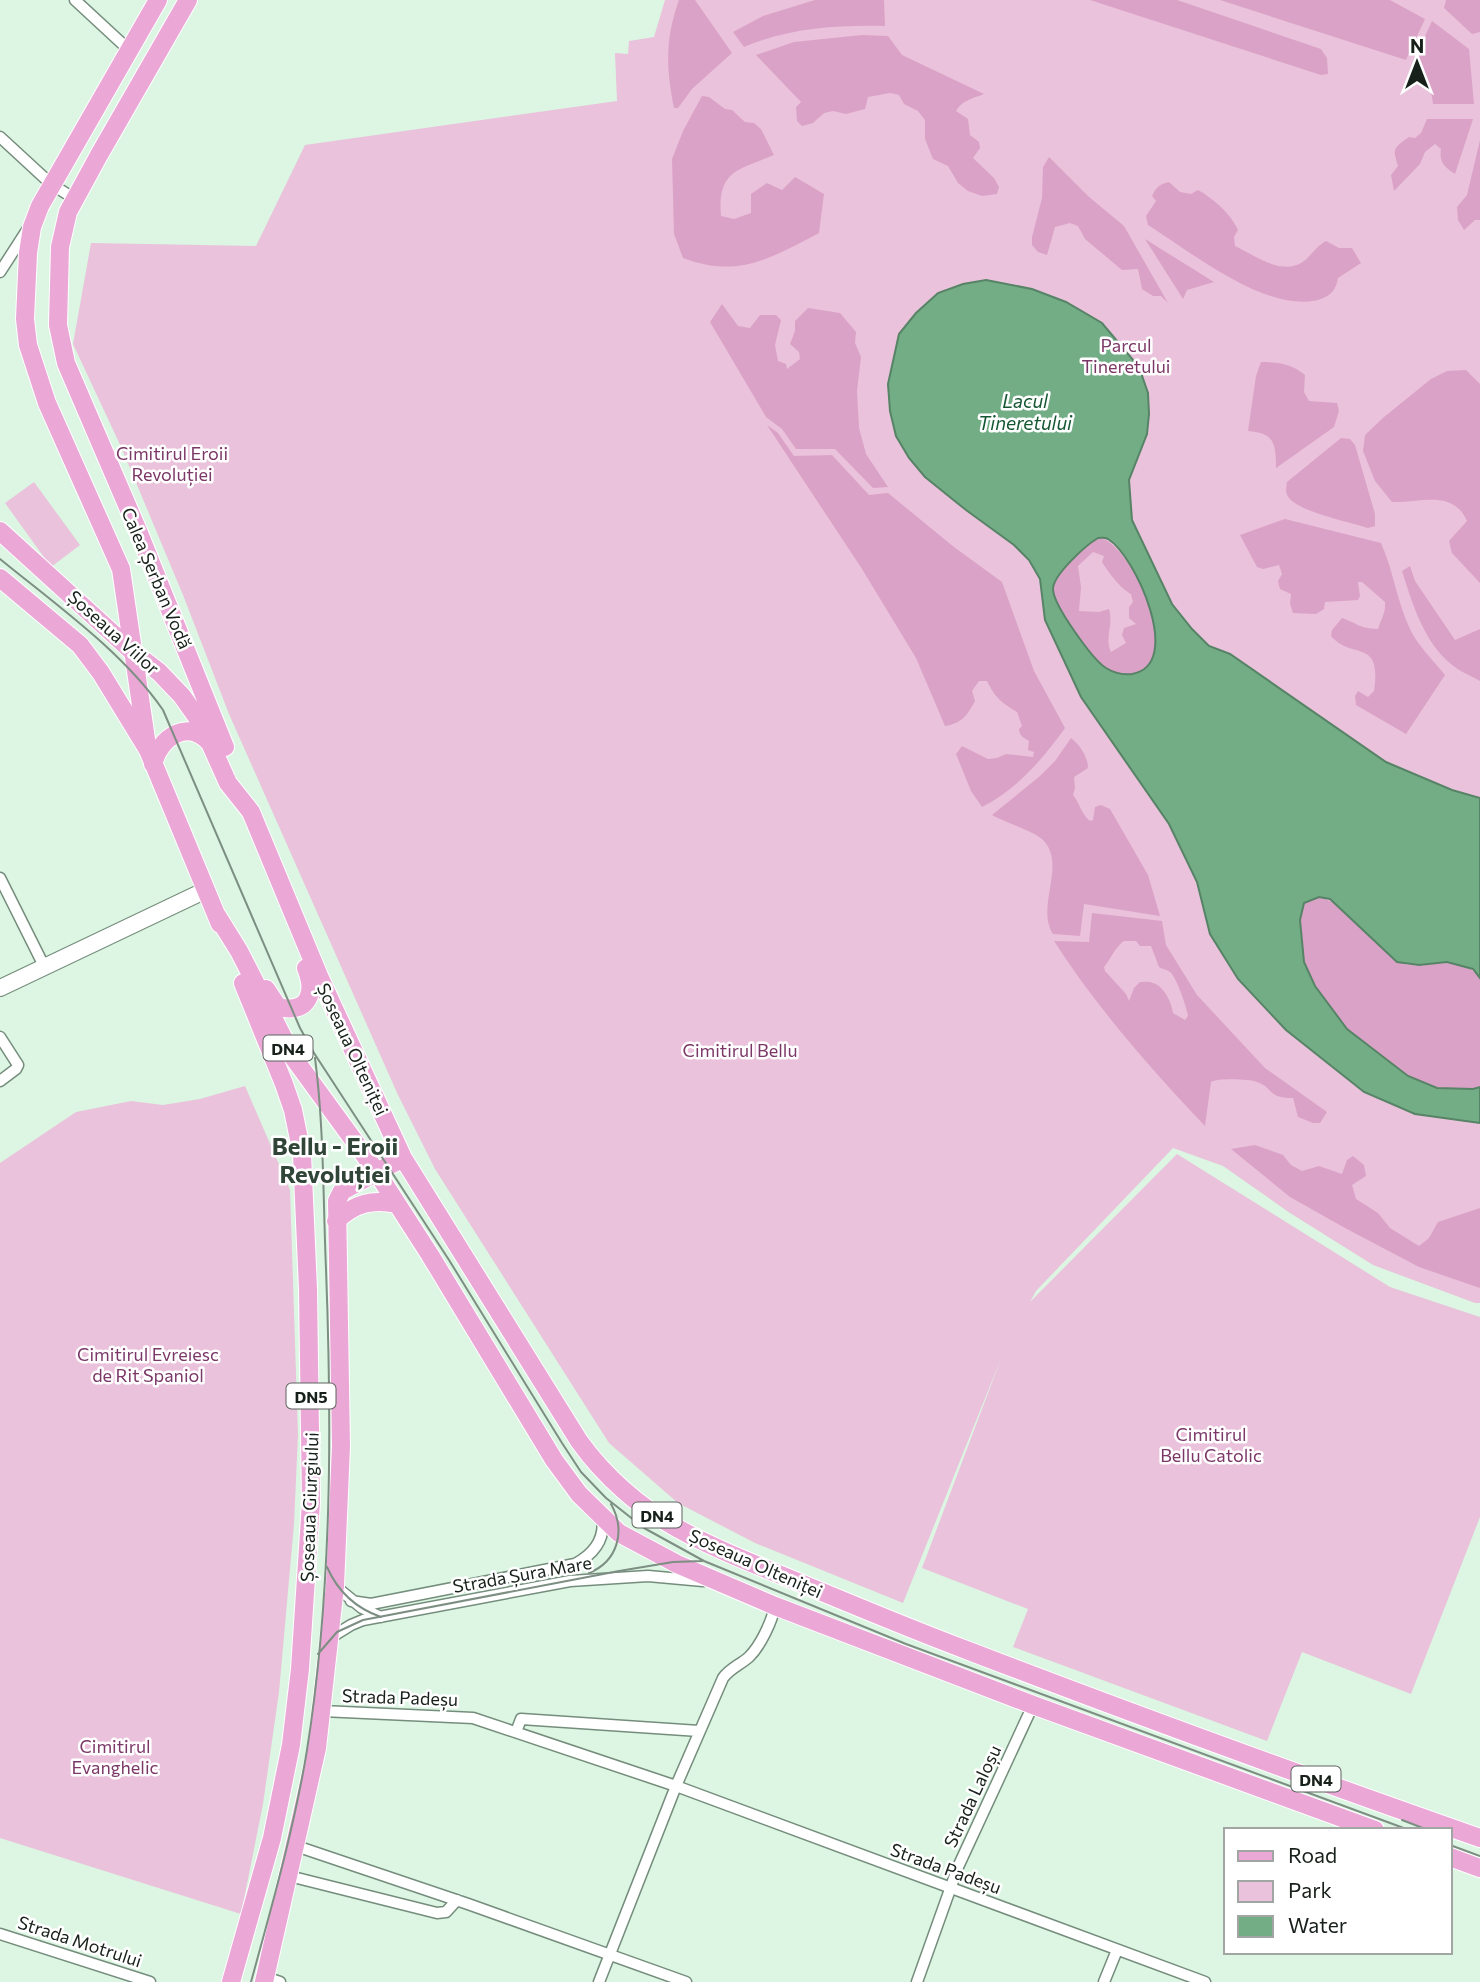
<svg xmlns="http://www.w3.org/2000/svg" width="1480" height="1982" font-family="Commissioner,sans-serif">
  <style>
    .green { fill: #eac2db }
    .forest { fill: #dba2c7; fill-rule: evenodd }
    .water { fill: #73ad86; stroke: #578366; stroke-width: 2; fill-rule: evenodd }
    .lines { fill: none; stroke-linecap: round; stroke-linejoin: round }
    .minor-casing { stroke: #758d7c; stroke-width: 13 }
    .secondary-casing { stroke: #758d7c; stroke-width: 18 }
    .primary-casing { stroke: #fff; stroke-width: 20 }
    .minor { stroke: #fff; stroke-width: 10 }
    .secondary { stroke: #fff; stroke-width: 16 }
    .primary { stroke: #eba8d7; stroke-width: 18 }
    .tram { stroke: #7d8e82; stroke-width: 2 }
    .labels { text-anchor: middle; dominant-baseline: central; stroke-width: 5; stroke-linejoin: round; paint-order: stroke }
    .shield { fill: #fff; stroke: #5d635f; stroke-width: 2 }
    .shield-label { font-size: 16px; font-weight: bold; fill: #17201a }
    .park-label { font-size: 18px; fill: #7b3767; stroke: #fff }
    .street-label { font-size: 18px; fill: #17201a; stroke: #fff }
    .water-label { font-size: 19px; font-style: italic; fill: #145733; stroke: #fff }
    .district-label { font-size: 24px; font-weight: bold; fill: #304537; stroke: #fff }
  </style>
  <rect width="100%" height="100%" fill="#dcf6e3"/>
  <path class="green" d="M665 0H1480V1303H1475L1373 1265 1290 1213 1223 1166 1173 1148 1036 1291 1030 1302 1177 1154 1390 1287 1480 1317V1517L1411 1694 1302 1652 1267 1741 1013 1647 1028 1609 922 1568 1002 1356 903 1603 755 1543 678 1503 609 1443 435 1169 398 1095 229 714 183 595 122 449 73 344 91 243 256 246 305 145 617 101 615 53 628 54 629 41 654 37Z
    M34 482 80 545 51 567 5 503Z
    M245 1086 290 1190 298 1435 294 1524 279 1692 263 1804 241 1914 0 1838V1163L76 1112 131 1101 163 1105 200 1099Z"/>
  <path class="forest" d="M679 0H695L732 53 692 89 678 108H674C666 68 665 39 679 0Z
    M815 0H884L885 26C836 25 789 28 744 47L733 32 763 16Z
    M1090 0H1177L1321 49 1327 58 1328 74 1321 75Z
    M1220 0H1390L1425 19 1406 60Z
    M1446 0H1480V32L1472 34 1444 8Z
    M1432 21 1469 49 1474 104H1433C1431 86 1426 76 1412 64Z
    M862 35 888 36 902 55 984 94C974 98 962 100 956 111L968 119 970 135 979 142 980 148 973 158 994 178 999 187 997 194 982 196 968 191 958 183 948 166 933 159 925 139V120L918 111 904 104 899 95 890 93 868 97 865 109 846 114 833 111 824 113 813 123 802 126 797 121 796 107 801 102 756 55 794 42Z
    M702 96 709 97 725 109 732 110 745 122 754 123 761 129 774 155C739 170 717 170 721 216L734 219 751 213V194L767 183 782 190 795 177 824 194 819 233C771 258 738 279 683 258L674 234 672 159 683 131Z
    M1427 119H1473L1455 174C1444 166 1439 163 1441 149L1435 144 1425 152 1420 164 1394 191 1391 175 1398 166C1393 149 1392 149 1409 137L1415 138 1421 133Z
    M1480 140V220H1475L1464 230 1458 220 1457 207 1467 195Z
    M1049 157 1088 196 1124 226 1168 303 1161 296H1153L1142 289 1138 269 1122 270 1085 239 1078 226 1070 223 1055 227 1047 255 1038 252 1032 245V237L1042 198 1043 167Z
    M1169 182 1180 192 1191 194 1198 190C1214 199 1230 213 1238 230L1234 237 1235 246C1254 255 1280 275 1301 263 1309 259 1315 247 1326 241L1339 248H1352L1361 263 1338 278C1336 291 1330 296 1318 300 1266 313 1191 252 1148 225L1146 216 1156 201 1152 196C1156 187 1160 184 1169 182Z
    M1145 239 1214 282 1187 290 1183 299Z
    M722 304 738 326 750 328 760 315H776L781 320 775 345 778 361 786 364 787 369 800 359 799 352 790 344 795 331V321L808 308 840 313 856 332 855 343 861 357 857 391 859 428 866 454 888 487 873 488 835 449H796L782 429 766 417 710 322Z
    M1261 362C1278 362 1292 364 1305 375L1304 392 1309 401 1337 403 1339 411 1334 427 1276 468C1276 443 1274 433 1248 431L1256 376Z
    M1466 370 1480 384V583L1452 553 1449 541 1467 521C1453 489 1420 503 1392 502L1375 481 1363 451 1365 435 1384 417 1431 379 1447 371Z
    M767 425 778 433 794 456 832 455 869 495 888 493 954 547 1002 582 1034 671 1065 728C1042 760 1017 789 982 807L971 791 956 754 962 746 988 759 997 758 1006 754 1033 757 1034 752 1028 750 1029 741C1023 737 1020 737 1019 729L1022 726 1017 712C1001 702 996 699 987 681H979L972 691 975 701C967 716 962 723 945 726L916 658 862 569Z
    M1341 438 1350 439 1355 445 1375 514V526L1368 528C1350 522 1300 512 1289 498 1285 493 1286 488 1287 482Z
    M1285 519 1381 543C1394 572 1397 603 1411 631 1419 647 1434 661 1445 675L1406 734 1356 705 1355 696 1358 691 1368 697 1374 691C1382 637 1353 661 1331 636L1332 630 1342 618C1359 624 1358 628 1378 629 1381 619 1386 613 1385 602L1362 582H1358L1360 596 1358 600 1325 602 1324 609 1316 614 1293 613 1290 604 1291 594 1280 589 1278 581 1282 574 1279 565 1263 569 1257 567 1240 535Z
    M1098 538C1127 536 1190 665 1132 674 1124 675 1113 673 1106 668 1093 660 1053 604 1053 589 1053 575 1086 545 1098 538ZM1093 552 1104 556 1102 562C1108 572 1121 589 1131 594L1133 602 1129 607V618L1136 624 1124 628 1122 635 1126 643 1111 652C1104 637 1114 625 1109 609L1099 612 1079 611 1081 587 1078 566Z
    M1410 566 1415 581 1455 640 1480 629V681C1471 676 1459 671 1451 664 1424 642 1412 603 1402 571Z
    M1071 738C1080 745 1088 757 1088 768L1074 777 1075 788 1073 795C1080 803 1081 814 1090 821L1093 820 1095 807 1101 805 1110 809 1148 875 1160 916 1084 904 1080 936 1053 934C1035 906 1068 864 1042 839 1033 831 1004 822 992 815L1040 776 1055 761Z
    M1319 897C1344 903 1363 929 1382 947 1386 951 1392 960 1398 962 1424 974 1457 949 1480 978V1087L1474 1089 1437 1088 1408 1076 1347 1029 1315 986 1304 962 1300 920 1304 903Z
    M1092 913 1162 921 1166 945 1197 995 1265 1068 1327 1112 1320 1123H1313L1298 1117 1293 1098C1267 1098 1274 1088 1257 1082 1249 1079 1218 1078 1211 1082L1205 1126C1150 1068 1097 1008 1054 941L1089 942ZM1124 941H1136L1140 946H1151L1159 967C1162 969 1166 969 1170 972 1176 976 1187 1008 1188 1016L1185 1020 1173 1013C1172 1003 1164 986 1153 983 1149 981 1144 982 1140 982L1134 988 1129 1001 1126 994 1105 971 1104 967C1110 960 1116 946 1124 941Z
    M1255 1145 1283 1155 1291 1165 1302 1171 1319 1166 1342 1174 1347 1160 1353 1156 1364 1165 1366 1176 1352 1185 1356 1199 1378 1213 1390 1228 1419 1246 1429 1238 1438 1222 1480 1208V1288L1419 1267 1345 1228 1290 1197 1231 1149Z"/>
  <path class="water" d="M986 280 1032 289 1066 302 1102 323 1139 367 1148 393 1149 414 1147 434 1129 480 1132 520 1172 604 1192 629 1209 646 1230 654 1386 762 1452 790 1480 798V978L1473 969 1447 962 1419 965 1397 962 1330 899 1319 897 1304 903 1300 920 1304 962 1315 986 1347 1029 1408 1076 1437 1088 1473 1089 1480 1087V1123L1415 1114 1364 1092 1286 1030 1238 979 1210 934 1197 882 1169 824 1081 697 1045 620 1040 579 1029 560 1014 545 966 510 925 477 909 458 896 436 890 411 888 384 899 334 916 313 938 293 963 284ZM1098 538C1103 538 1104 537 1108 539 1135 555 1185 665 1132 674 1124 675 1114 673 1106 668 1093 660 1053 605 1053 589 1053 575 1086 545 1098 538Z"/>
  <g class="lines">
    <g class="minor-casing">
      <path id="minor" d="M75 0 129 50
        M0 137 51 184 75 199
        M0 272 29 227
        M0 878 44 966
        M0 1037 18 1065 16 1069 0 1081
        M335 1586 362 1608 381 1617
        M351 1601 371 1604 575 1564C594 1554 606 1539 602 1516
        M330 1638 351 1625 363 1620 570 1581 648 1576 703 1581
        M322 1711 473 1718 676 1786 1205 1982
        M516 1732 521 1719 699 1731
        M296 1846 468 1904 686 1982
        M289 1876 437 1913 446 1912 457 1900
        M0 1934 150 1982
        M265 1977 280 1982
        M599 1982 676 1786 723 1678C730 1668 740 1665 749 1657 761 1645 772 1621 775 1606
        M917 1982 958 1867 1033 1705
        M1104 1982 1117 1950"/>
    </g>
    <g class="secondary-casing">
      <path id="secondary" d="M0 988 206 890"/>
    </g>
    <g class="primary-casing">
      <path id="primary" d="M188 0 99 155 68 212 60 247 58 325 66 363 139 533 225 747
        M0 531 133 652 159 672 182 696 201 723 228 783 251 812 319 976 403 1158 579 1441C604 1476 639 1507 677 1528 713 1548 754 1564 793 1580 851 1604 910 1629 969 1651 1138 1716 1309 1778 1480 1838
        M0 578 80 645 101 673 148 750 220 924
        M146 739 121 569 47 403 28 345 25 319 28 253 32 227 40 206 158 0
        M153 764C160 737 188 718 210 743
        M216 914 239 951 293 1057 376 1171 430 1255 554 1460 579 1494 619 1533 677 1564 775 1606 1033 1705 1375 1830
        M266 989 278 1007C309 1014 316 993 306 968
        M336 1221C355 1203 372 1199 397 1204
        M1450 1857 1480 1868
        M231 1982 272 1838 291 1745 300 1669 311 1502 308 1289 302 1154 293 1110 284 1084 243 983
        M264 1982 317 1748 335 1586 341 1446 337 1201 342 1191 403 1158"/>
    </g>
    <use href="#minor" class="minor"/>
    <use href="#secondary" class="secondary"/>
    <use href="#primary" class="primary"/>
    <path class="tram" d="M0 559C55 604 122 651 163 710L300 1028 314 1053 449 1260 562 1443 581 1472 606 1498 644 1528 704 1561 906 1644 1409 1830
      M327 1567C338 1592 355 1608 381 1617
      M589 1573C618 1561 626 1531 611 1504
      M318 1654 337 1632 363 1620 619 1571 673 1562 702 1561
      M1402 1820 1428 1830
      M1450 1845 1480 1856
      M251 1982C272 1905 294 1829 307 1750 332 1591 332 1429 326 1269 323 1199 324 1127 315 1058"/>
  </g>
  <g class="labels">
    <g class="shield">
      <rect x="263.5" y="1035.5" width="49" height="25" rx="5"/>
      <rect x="286.5" y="1383.5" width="49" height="25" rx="5"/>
      <rect x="632.5" y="1502.5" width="49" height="25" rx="5"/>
      <rect x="1291.5" y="1766.5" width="49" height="25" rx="5"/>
    </g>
    <g class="shield-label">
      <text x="288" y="1048">DN4</text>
      <text x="311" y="1396">DN5</text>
      <text x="657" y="1515">DN4</text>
      <text x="1316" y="1779">DN4</text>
    </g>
    <g class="park-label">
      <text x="1126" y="345">Parcul<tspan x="1126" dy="21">Tineretului</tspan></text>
      <text x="172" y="453">Cimitirul Eroii<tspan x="172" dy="21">Revoluției</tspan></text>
      <text x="740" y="1050">Cimitirul Bellu</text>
      <text x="148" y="1354">Cimitirul Evreiesc<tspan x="148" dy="21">de Rit Spaniol</tspan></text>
      <text x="1211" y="1434">Cimitirul<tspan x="1211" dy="21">Bellu Catolic</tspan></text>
      <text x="115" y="1746">Cimitirul<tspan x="115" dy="21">Evanghelic</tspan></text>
    </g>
    <g class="street-label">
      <text transform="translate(157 578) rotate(67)">Calea Șerban Vodă</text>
      <text transform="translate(114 632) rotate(42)">Șoseaua Viilor</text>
      <text transform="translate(353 1049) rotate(65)">Șoseaua Olteniței</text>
      <text transform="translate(309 1507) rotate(-88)">Șoseaua Giurgiului</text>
      <text transform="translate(756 1563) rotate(24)">Șoseaua Olteniței</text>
      <text transform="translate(522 1574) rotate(-10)">Strada Șura Mare</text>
      <text transform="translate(400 1697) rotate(2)">Strada Padeșu</text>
      <text transform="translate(972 1796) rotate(-65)">Strada Laloșu</text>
      <text transform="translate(946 1868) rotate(20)">Strada Padeșu</text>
      <text transform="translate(80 1941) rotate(18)">Strada Motrului</text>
    </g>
    <g class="water-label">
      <text x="1025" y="400">Lacul<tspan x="1025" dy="22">Tineretului</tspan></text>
    </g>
    <g class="district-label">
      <text x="335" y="1145">Bellu - Eroii<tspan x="335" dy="28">Revoluției</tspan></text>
    </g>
  </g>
  <rect x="1224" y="1828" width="228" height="126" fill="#ffffff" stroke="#a2a6a3" stroke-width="2"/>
  <rect x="1238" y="1851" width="35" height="10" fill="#eba8d7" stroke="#a2a6a3" stroke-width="2"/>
  <text x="1288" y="1863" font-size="21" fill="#17201a">Road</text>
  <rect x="1238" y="1881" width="35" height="21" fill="#eac2db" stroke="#a2a6a3" stroke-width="2"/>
  <text x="1288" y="1898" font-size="21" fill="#17201a">Park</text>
  <rect x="1238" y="1916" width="35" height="21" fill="#73ad86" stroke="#a2a6a3" stroke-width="2"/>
  <text x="1288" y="1933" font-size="21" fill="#17201a">Water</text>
  <g transform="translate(1417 63)" stroke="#ffffff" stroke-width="5" paint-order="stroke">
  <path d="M0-5L12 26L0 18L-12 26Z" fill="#17201a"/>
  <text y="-10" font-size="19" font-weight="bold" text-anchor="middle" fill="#17201a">N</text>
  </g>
</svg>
